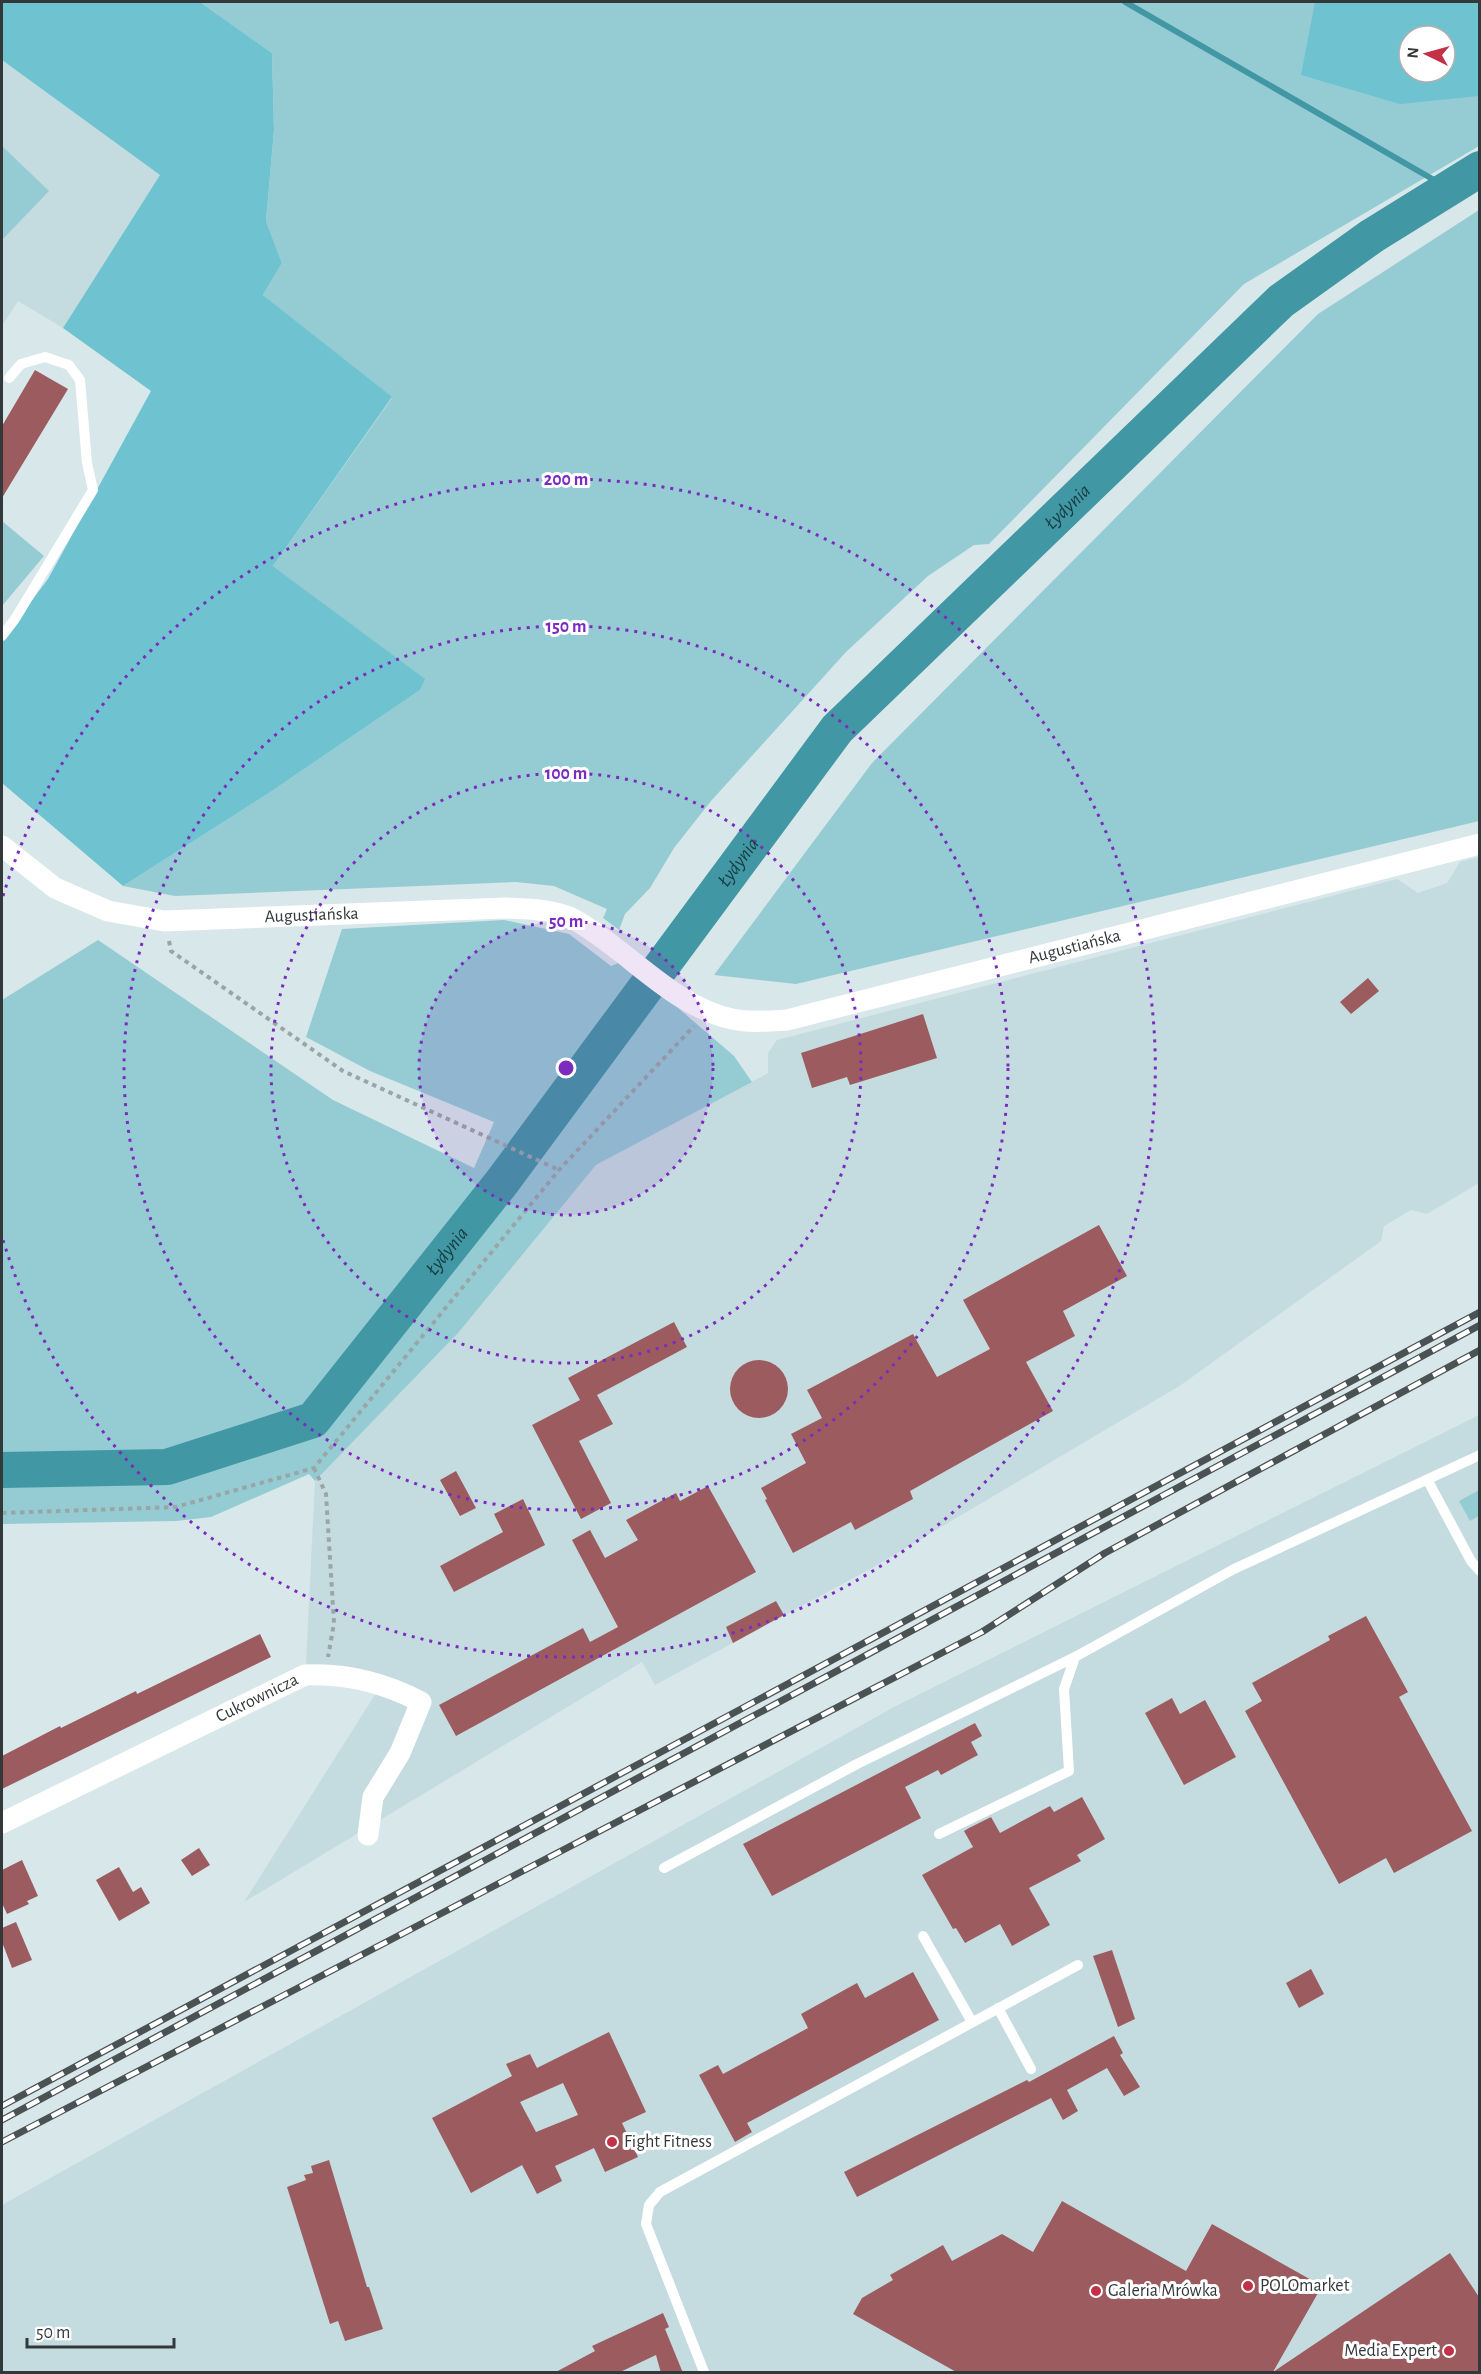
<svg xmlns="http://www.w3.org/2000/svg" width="1481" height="2374" font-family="'Alegreya Sans',sans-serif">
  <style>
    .built { fill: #c4dce0 }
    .green { fill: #95cbd3; fill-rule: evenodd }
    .forest { fill: #6fc2cf; fill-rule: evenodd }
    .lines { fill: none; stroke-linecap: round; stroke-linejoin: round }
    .stream { stroke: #4297a4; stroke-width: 6 }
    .river { stroke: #4297a4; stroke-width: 36 }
    .building { fill: #9c5c5f; fill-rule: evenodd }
    .path { stroke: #9aa5a7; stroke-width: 4; stroke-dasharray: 4.5 4.5; stroke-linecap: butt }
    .lane { stroke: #fff; stroke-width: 10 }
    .street { stroke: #fff; stroke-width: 21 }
    .rail-casing { stroke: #4b5253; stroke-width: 7 }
    .rail { stroke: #fff; stroke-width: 4.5; stroke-dasharray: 14; stroke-linecap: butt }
    .ring { fill: none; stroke: #7b2cbf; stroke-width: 3; stroke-dasharray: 3 6 }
    .poi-dot { fill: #c23148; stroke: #fff; stroke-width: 2 }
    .labels { text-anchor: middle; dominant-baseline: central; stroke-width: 6; stroke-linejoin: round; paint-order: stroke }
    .street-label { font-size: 18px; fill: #33393a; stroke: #fff }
    .poi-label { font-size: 18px; fill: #33393a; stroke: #fff; text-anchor: start }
    .water-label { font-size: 20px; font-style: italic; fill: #153d42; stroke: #fff }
    .centre { fill: #7b2cbf; stroke: #fff; stroke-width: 3 }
    .ring-label { font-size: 18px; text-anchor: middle; font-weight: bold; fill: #7b2cbf; stroke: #fff; stroke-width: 6; stroke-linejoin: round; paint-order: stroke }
  </style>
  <rect width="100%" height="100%" fill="#d8e7e9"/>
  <path class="built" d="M2 60 160 175 63 328 18 301 2 326Z
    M1479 857V1183L1427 1214 1411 1210 1384 1226 1381 1241 1181 1385 872 1568 655 1685 642 1662 244 1902 376 1693 306 1663 315 1481 455 1336 596 1165 768 1073V1053L777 1040 1397 879 1418 893 1447 883 1460 862Z
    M1479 1415V2372H2V2205L896 1706Z"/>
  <path class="green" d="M200 2H1479V146L1244 284 989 544 974 545 928 576 846 652 711 801 674 848 650 888 625 914 619 930 603 918 607 909 554 886 516 882 175 896 123 886 269 793 420 690 424 679 273 566 392 398 263 295 282 263 266 221 274 130 272 53ZM1409 36H1445V72H1409Z
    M2 146 49 191 2 240Z
    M1479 210V821L796 984 714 975 872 763 1318 314Z
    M2 521 44 556 2 606Z
    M504 920 569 934 611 966 628 959 670 1001 734 1056 752 1082 596 1165 458 1333 315 1481 309 1474 211 1517 176 1521 2 1524V1000L98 940 333 1100 474 1168 494 1122 370 1071 306 1037 342 929Z
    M1479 1490V1516L1470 1521 1459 1501Z"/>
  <path class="forest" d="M2 2H200L272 53 274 130 266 221 282 263 263 295 392 397 273 566 425 679 420 690 269 793 123 886 2 783V640L48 579 151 391 63 328 160 175 2 60Z
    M1315 2H1479V96L1400 104 1301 75ZM1409 36H1445V72H1409Z"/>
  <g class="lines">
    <path class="stream" d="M1125 2 1448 188"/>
    <path class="river" id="s1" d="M2 1470 167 1467 313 1420 502 1182 837 729 1281 301 1372 236 1480 169"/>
  </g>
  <path class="building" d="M35 370 68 389 2 498V426Z
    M1368 978 1379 991 1351 1014 1340 1002Z
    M923 1014 937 1058 850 1085 847 1077 812 1088 801 1053Z
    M1099 1225 1127 1276 1063 1311 1075 1336 1026 1362 1053 1411 910 1491 913 1499 855 1530 851 1522 793 1553 765 1500 767 1499 761 1488 806 1463 791 1434 822 1418 807 1390 913 1334 937 1377 990 1349 963 1300Z
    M674 1322 687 1347 597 1395 613 1424 579 1441 611 1503 581 1519 532 1425 580 1400 568 1378Z
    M730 1389a29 29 0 1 1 58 0a29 29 0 1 1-58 0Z
    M456 1471 476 1508 460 1516 440 1480Z
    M708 1486 756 1572 456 1736 439 1705 583 1628 590 1642 618 1627 572 1540 590 1530 605 1558 638 1540 626 1520 676 1493 680 1501Z
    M523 1499 545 1545 454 1592 440 1566 503 1532 494 1514Z
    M776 1601 784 1615 733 1643 726 1627Z
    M1366 1616 1408 1692 1399 1697 1472 1831 1394 1873 1386 1858 1339 1884 1245 1711 1262 1701 1252 1683 1330 1640 1328 1636Z
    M260 1634 271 1657 2 1789V1756L60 1726 61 1728 136 1691 137 1694Z
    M1172 1698 1180 1714 1205 1700 1236 1757 1184 1785 1145 1713Z
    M975 1723 982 1736 971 1742 978 1755 941 1775 938 1770 905 1787 921 1818 772 1896 743 1844Z
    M1082 1797 1105 1839 1077 1855 1081 1861 1029 1888 1050 1925 1012 1946 1000 1924 965 1943 956 1928 953 1929 922 1875 973 1847 964 1831 969 1828 991 1817 1000 1833 1050 1806 1054 1812Z
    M199 1848 210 1865 192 1876 181 1860Z
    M22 1860 38 1896 27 1901 29 1904 7 1914 2 1903V1870Z
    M119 1867 133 1892 141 1887 150 1903 119 1921 96 1880Z
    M16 1922 32 1960 12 1968 2 1942V1928Z
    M1112 1950 1135 2019 1118 2027 1093 1956Z
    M1311 1969 1324 1994 1299 2008 1286 1983Z
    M913 1972 939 2020 747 2123 752 2132 735 2142 699 2075 718 2065 723 2074 808 2028 801 2014 857 1983 865 1998Z
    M609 2032 646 2112 622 2123 638 2157 605 2172 594 2148 555 2166 562 2181 537 2194 522 2165 471 2193 432 2118 512 2076 506 2064 530 2054 537 2068ZM563 2083 578 2115 536 2132 520 2102Z
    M1114 2036 1123 2053 1120 2055 1140 2087 1124 2096 1107 2068 1067 2090 1078 2111 1063 2120 1051 2098 857 2197 844 2172 1027 2080 1029 2082Z
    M329 2160 367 2287H369L383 2329 345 2341 338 2321 330 2324 287 2187 306 2180 304 2175 313 2173 311 2166Z
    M1062 2201 1186 2271 1212 2224 1322 2286 1273 2372 1450 2253 1479 2297V2373H958L853 2314 862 2298 893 2280 890 2275 943 2245 952 2261 1002 2234 1033 2252Z
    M663 2313 669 2327 665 2329 683 2373H661L656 2355 618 2373H554L595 2351 592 2346Z"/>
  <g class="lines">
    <path class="path" d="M169 941 171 951 343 1071 559 1170
      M314 1468 326 1494 334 1623 328 1657
      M2 1513 176 1507 314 1468 559 1170 694 1026"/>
    <path class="lane" d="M2 636 15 619 93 490 87 463 80 380 69 365 45 357 21 364 9 378
      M1428 1481 1471 1561 1480 1571
      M939 1834 1069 1771 1064 1689 1075 1657 1234 1569 1480 1455
      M664 1868 857 1764 1075 1657
      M923 1936 972 2022
      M998 2008 1031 2069
      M704 2372 646 2224 649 2205 660 2192 1078 1965"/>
    <g class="street">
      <path id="s2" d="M2 846 55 888 108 911 164 921 505 908C525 909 550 909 569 917 588 926 605 940 622 953 655 979 690 1010 732 1019 749 1023 769 1021 787 1020L1480 844"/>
      <path id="s3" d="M2 1823 305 1675C346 1673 385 1683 421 1702L400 1753 373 1797 368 1835"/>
    </g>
    <g class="rail-casing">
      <path id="rail" d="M2 2106 1480 1312
        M2 2120 1480 1325
        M2 2142 982 1632 1105 1553 1480 1350"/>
    </g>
    <use href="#rail" class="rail"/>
  </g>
  <circle cx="566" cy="1068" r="147" fill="#7b2cbf" fill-opacity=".12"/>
  <g class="ring">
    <circle cx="566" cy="1068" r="147"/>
    <circle cx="566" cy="1068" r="295"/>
    <circle cx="566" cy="1068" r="442"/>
    <path d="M3 896A589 589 0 1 1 3 1240"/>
  </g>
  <g class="poi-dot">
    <circle cx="612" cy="2142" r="6"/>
    <circle cx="1248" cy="2286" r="6"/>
    <circle cx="1096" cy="2291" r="6"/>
    <circle cx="1449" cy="2351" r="6"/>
  </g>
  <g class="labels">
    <g class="street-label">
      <text stroke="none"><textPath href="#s2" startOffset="330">Augustiańska</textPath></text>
      <text stroke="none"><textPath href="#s2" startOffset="1134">Augustiańska</textPath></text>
      <text stroke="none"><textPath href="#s3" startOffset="284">Cukrownicza</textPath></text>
    </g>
    <g class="poi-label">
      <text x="624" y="2142">Fight Fitness</text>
      <text x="1260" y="2286">POLOmarket</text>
      <text x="1108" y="2291">Galeria Mrówka</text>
      <text x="1437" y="2351" text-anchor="end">Media Expert</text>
    </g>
    <g class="water-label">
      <text stroke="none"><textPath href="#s1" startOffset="1506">Łydynia</textPath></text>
      <text stroke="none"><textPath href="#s1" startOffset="1020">Łydynia</textPath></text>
      <text stroke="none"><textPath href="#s1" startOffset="534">Łydynia</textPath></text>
    </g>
  </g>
  <circle cx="566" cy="1068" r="9" class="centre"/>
  <g class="ring-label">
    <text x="566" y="485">200 m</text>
    <text x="566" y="632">150 m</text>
    <text x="566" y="779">100 m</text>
    <text x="566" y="927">50 m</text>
  </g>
  <rect width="1481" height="2374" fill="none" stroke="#33393a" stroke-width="6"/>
  <g transform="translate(1427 54) rotate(275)"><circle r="28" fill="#ffffff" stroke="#adb0b0" stroke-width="1.5"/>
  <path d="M0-4.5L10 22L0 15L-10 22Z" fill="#c23148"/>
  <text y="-9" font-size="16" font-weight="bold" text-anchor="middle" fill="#33393a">N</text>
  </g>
  <path d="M27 2338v9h147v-9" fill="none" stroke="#33393a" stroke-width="3"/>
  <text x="36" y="2338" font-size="18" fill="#33393a" stroke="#ffffff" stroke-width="4.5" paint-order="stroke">50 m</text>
</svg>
